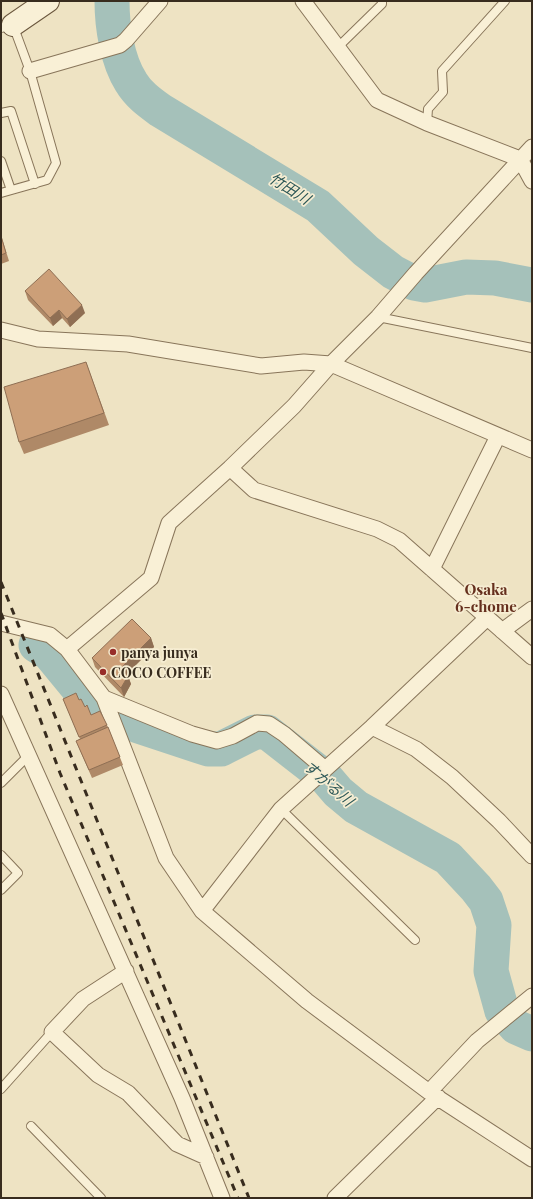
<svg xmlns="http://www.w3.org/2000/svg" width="533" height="1199" font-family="'Playfair Display','Noto Sans JP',serif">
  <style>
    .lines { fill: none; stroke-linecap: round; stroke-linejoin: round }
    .river { stroke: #a5c1ba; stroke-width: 35 }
    .lane-casing { stroke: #88755a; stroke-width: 10 }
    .street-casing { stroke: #88755a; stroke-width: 17 }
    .secondary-casing { stroke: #6a563d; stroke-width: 24 }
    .lane { stroke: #f9f0d6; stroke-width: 8 }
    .street { stroke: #f9f0d6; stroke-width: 15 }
    .secondary { stroke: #f9f0d6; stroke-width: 22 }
    .rail { stroke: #382c1e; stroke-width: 3; stroke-dasharray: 7 7; stroke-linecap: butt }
    .wall { fill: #af8967 }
    .shaded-wall { fill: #8f6f54 }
    .building { fill: #cc9f78; stroke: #8f6f54 }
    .poi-dot { fill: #982d29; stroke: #f6edd2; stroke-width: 1.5 }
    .labels { text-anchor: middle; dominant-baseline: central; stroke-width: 3.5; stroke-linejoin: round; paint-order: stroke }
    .poi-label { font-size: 14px; font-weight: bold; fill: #382c1e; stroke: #f6edd2; text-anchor: start }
    .water-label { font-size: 15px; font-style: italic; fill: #2d5857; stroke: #f6edd2 }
    .neighbourhood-label { font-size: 15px; font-weight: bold; fill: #652f1d; stroke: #f6edd2 }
  </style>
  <rect width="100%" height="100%" fill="#eee3c3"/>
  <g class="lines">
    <path class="river" d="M112 1C112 26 117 60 131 82 138 94 149 102 160 110L318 206 366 251 393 272 414 283 425 285 466 277 495 278 532 285
      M36 645 49 653 86 698 100 711 123 721 208 749H221L255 732H267L326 778 338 792 356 807 448 858 476 888 486 901 494 925 491 971 502 1011 516 1027 532 1034"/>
    <g class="lane-casing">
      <path id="lane" d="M1 28 13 25 30 71 56 163 47 180 1 193
        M337 48 382 4V1
        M1 113 11 111 35 184
        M427 123 428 109 443 92 442 71 505 1
        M1 161 11 190
        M378 317 532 348
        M1 783 28 756
        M281 809 415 940
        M1 855 18 873 1 890
        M1 1089 52 1032
        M31 1126 101 1198"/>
    </g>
    <g class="street-casing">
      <path id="street" d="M303 1 377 100 427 123 520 159 532 181
        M30 71 120 45 126 40 160 1
        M1 330 38 339 128 344 261 366 304 362 331 364 532 450
        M230 468 254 490 377 529 399 540 532 657
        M432 569 498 436
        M1 623 50 635 67 649 104 698 166 858 202 911 307 1001 429 1092 532 1159
        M502 631 532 609
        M67 649 151 578 169 523 230 468 294 406 331 364 378 317 416 273 532 147
        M1 694 182 1098 222 1198
        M104 698 192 734 217 741 233 736 257 723 269 724 284 734 325 769
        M372 727 416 749 452 777 499 821 532 856
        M202 911 281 809 372 727 487 618
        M126 971 83 999 52 1032 98 1075 128 1093 177 1144 206 1157
        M429 1092 477 1041 532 996
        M335 1198 438 1097"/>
    </g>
    <g class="secondary-casing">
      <path id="secondary" d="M13 25 48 1"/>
    </g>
    <use href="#lane" class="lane"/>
    <use href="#street" class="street"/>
    <use href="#secondary" class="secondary"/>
    <path class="rail" d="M1 582 249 1198
      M1 613 60 773 238 1198"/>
  </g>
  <path class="wall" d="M1 235 9 261 1 264Z
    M25 291 85 313 70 327 62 318 53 326 28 300Z
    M86 362 109 425 24 454 19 442Z
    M151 638 154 647 126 674 128 676 131 684 124 697 95 667 92 658Z
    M63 699 79 700 91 715 107 725 123 765 92 778 76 741 80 739Z"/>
  <path class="shaded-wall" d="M82 305 85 313 70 327 67 319Z
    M59 310 62 318 53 326 50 318Z
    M151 638 154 647 124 677 121 668Z
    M128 676 131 684 124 697 121 688Z"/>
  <path class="building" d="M1 236 6 253 1 255Z
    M49 269 82 305 67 319 59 310 50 318 25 291Z
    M86 362 104 413 19 442 4 387Z
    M132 619 151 638 121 668 128 676 121 688 92 658Z
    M76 693 79 700 81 699 85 707 87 705 91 715 100 711 107 725 79 737 63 699Z
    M108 727 120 757 89 770 76 741Z"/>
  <g class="poi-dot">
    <circle cx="113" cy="652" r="4"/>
    <circle cx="103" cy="672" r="4"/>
  </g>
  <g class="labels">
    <g class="poi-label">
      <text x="121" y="652">panya junya</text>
      <text x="111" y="672">COCO COFFEE</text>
    </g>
    <g class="water-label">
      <text transform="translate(290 188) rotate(32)">竹田川</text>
      <text transform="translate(329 783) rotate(41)">すがる川</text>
    </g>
    <g class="neighbourhood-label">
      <text x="486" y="589">Osaka<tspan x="486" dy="17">6-chome</tspan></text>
    </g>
  </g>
  <rect width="533" height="1199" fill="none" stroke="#382c1e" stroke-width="4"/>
</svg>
